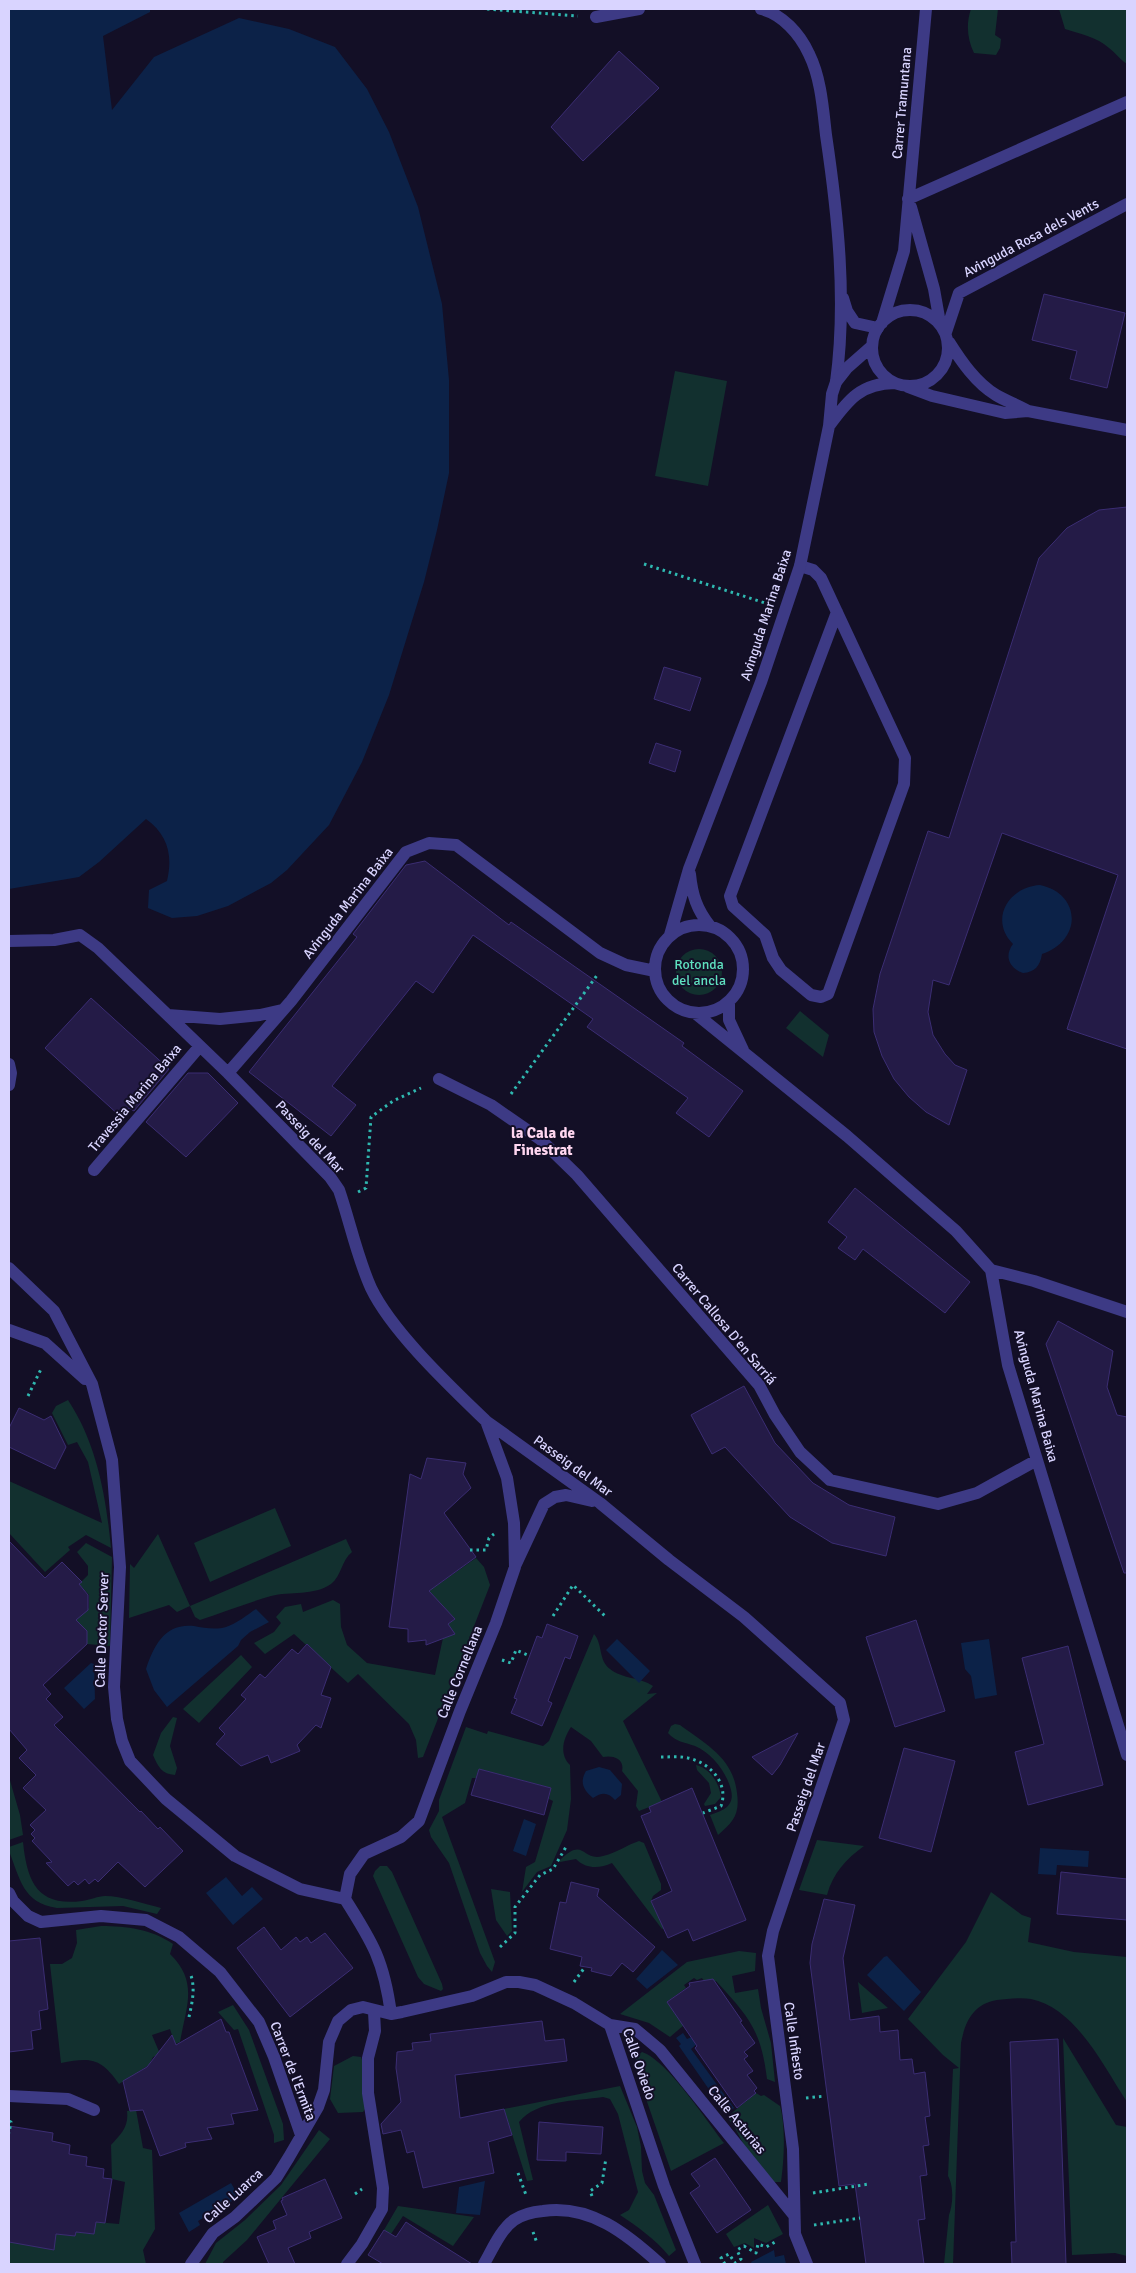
<svg xmlns="http://www.w3.org/2000/svg" width="1136" height="2273" font-family="Signika,sans-serif">
  <style>
    .green { fill: #12302f }
    .water { fill: #0c2248 }
    .building { fill: #241b47; stroke: #3b2d73 }
    .lines { fill: none; stroke-linecap: round; stroke-linejoin: round }
    .path { stroke: #2fb8b0; stroke-width: 3; stroke-dasharray: 2.5 4; stroke-linecap: butt }
    .lane { stroke: #3d3a85; stroke-width: 12 }
    .street { stroke: #3d3a85; stroke-width: 12 }
    .labels { text-anchor: middle; dominant-baseline: central; stroke-width: 4; stroke-linejoin: round; paint-order: stroke }
    .street-label { font-size: 14px; fill: #d9d4ff; stroke: #130f26 }
    .park-label { font-size: 14px; fill: #5fe0c0; stroke: #130f26 }
    .neighbourhood-label { font-size: 15px; font-weight: bold; fill: #ffd6f0; stroke: #130f26 }
  </style>
  <rect width="100%" height="100%" fill="#130f26"/>
  <path class="green" d="M971 9H998L995 35 1001 39 1000 48 996 55 974 53C967 39 966 23 971 9Z
    M1059 9H1127V64C1119 59 1116 53 1109 48 1097 37 1080 34 1065 29Z
    M675 371 727 381 708 486 655 476Z
    M676 972a23 23 0 1 1 46 0a23 23 0 1 1-46 0Z
    M800 1011 829 1035 823 1057 786 1028Z
    M68 1400C97 1444 106 1496 111 1548L86 1535 68 1547 70 1550 45 1572 9 1533V1481L102 1523 88 1462 77 1442 68 1445 52 1413 56 1406Z
    M275 1508 291 1546 210 1582 194 1543Z
    M158 1534 190 1606 346 1539 352 1552C341 1561 342 1575 331 1584 314 1596 290 1591 271 1596 247 1603 224 1612 200 1620L195 1617 190 1606 177 1612 169 1605 129 1618 130 1564 134 1568Z
    M86 1543 112 1557 110 1646 87 1644 76 1620 89 1608V1595L79 1584 88 1575V1566L77 1552Z
    M476 1558 484 1567 490 1585 423 1757 418 1758 416 1740 409 1724 358 1674 348 1683 294 1634 265 1654 254 1643 274 1632 281 1623 276 1617 285 1607 301 1604 303 1612 333 1600 340 1604 341 1627 347 1645 367 1663 435 1675 443 1638 454 1634 448 1624 455 1619 429 1591Z
    M594 1634C603 1644 598 1660 610 1669 622 1679 640 1677 653 1686L647 1694 657 1693 623 1721 662 1802 639 1811 636 1806 638 1791 622 1771C625 1758 612 1755 603 1757L591 1741 571 1727C563 1739 559 1754 570 1765L571 1799 567 1830 551 1866 537 1872 522 1892 526 1867 535 1862 553 1801 549 1799 551 1788 479 1769 476 1778H472L465 1803 442 1817 495 1962 492 1972 487 1966 480 1953 449 1863 431 1837 429 1830 439 1811V1800L466 1727 487 1734 488 1731 543 1746 549 1741Z
    M241 1655 252 1667 199 1723 183 1709Z
    M173 1717 177 1718 170 1746 177 1768 175 1775C162 1774 158 1767 153 1755L161 1733Z
    M675 1724 680 1725C707 1745 733 1758 737 1793 740 1815 733 1822 718 1835L710 1815C723 1811 735 1806 731 1790 727 1773 712 1753 695 1746 684 1742 676 1742 668 1733L671 1726Z
    M696 1765C711 1769 719 1783 721 1797L715 1804 705 1806 704 1804 711 1793 709 1783 697 1770Z
    M9 1777 20 1815 23 1835 9 1840Z
    M817 1840 864 1846C846 1859 833 1873 827 1895L799 1890Z
    M639 1841 644 1843 661 1884V1890L653 1896 651 1901 664 1928 662 1929 612 1863C599 1869 586 1869 576 1859L560 1862 559 1861C585 1835 581 1862 603 1856 616 1853 627 1845 639 1841Z
    M23 1842C27 1881 37 1907 82 1901 90 1900 98 1896 105 1896 121 1896 145 1904 161 1908L157 1914 123 1906 57 1908C23 1903 20 1879 9 1851V1847Z
    M380 1866H387L392 1872 442 1984 443 1989 441 1991 424 1984 418 1977 373 1876 375 1871Z
    M491 1889 510 1892 512 1931 507 1936 496 1920Z
    M991 1892 1022 1915 1031 1918 1028 1942 1074 1952 1127 1957V2102C1104 2067 1076 2008 1031 1999 1021 1997 1007 1999 997 2000 973 2004 965 2022 961 2043L953 2264H944L949 2215C953 2205 954 2186 948 2176L953 2069 959 2068 943 2055 908 2019 966 1942Z
    M101 1926C127 1926 151 1929 173 1944L170 1954C199 1982 186 2007 180 2042L175 2044 170 2029 152 2035 160 2054 153 2057 149 2065 119 2084C101 2058 91 2057 61 2063L50 1964H62L72 1958 77 1943 76 1930Z
    M739 1951 756 1953 755 1971 732 1976 735 1993 758 1989 761 2008 771 2043 775 2082 767 2079C761 2030 749 2017 716 1981L708 1987 702 1978 697 1980 694 1978 684 1985 686 1988 667 2002 684 2025 670 2037 649 2023 620 2014 687 1962Z
    M858 1982 888 2008 862 2013Z
    M233 2005 249 2030 283 2124 284 2140 274 2143V2135L238 2029 234 2030 218 2012Z
    M1063 2038 1116 2125 1127 2127V2256L1115 2253 1072 2255Z
    M642 2052C667 2060 706 2120 724 2143L671 2171 635 2067 636 2057Z
    M353 2056 361 2057 374 2096 363 2112 338 2113 330 2099 334 2066Z
    M620 2086 637 2127 641 2147 642 2171 645 2183 654 2195 676 2250 669 2256C655 2239 638 2227 620 2215L629 2210 638 2192 618 2114 610 2099 603 2097C576 2101 537 2100 519 2122L533 2180 527 2181 504 2109Z
    M756 2093 761 2096 764 2095 780 2106C786 2127 784 2160 781 2182H774L745 2147 735 2128 727 2117Z
    M136 2110 143 2148 152 2150 155 2229 143 2250 146 2264H9V2242L54 2249 56 2234 75 2236 76 2232 93 2234 96 2222 119 2224 125 2182 112 2179 111 2145C121 2134 129 2127 127 2111Z
    M319 2130 330 2139 247 2240 223 2262V2264H205L216 2243 245 2220 281 2185Z
    M768 2205 783 2234 766 2243 754 2238V2248L745 2243 734 2247 726 2234Z
    M398 2206 474 2217 453 2246 403 2216 391 2234 384 2230Z"/>
  <path class="water" d="M9 9H150V12L103 36 112 110 154 57 239 18 289 29 335 47 367 89 389 132 418 207 442 304 449 380V473L437 530 424 582 389 695 362 762 329 825 287 870 271 883 228 906 197 916 172 918 148 908 149 890 167 881C173 855 168 835 146 819L99 862 79 877 9 889Z
    M1040 885C1082 894 1082 941 1042 954 1040 966 1035 972 1023 973 1009 968 1004 956 1013 944 989 920 1008 887 1040 885Z
    M256 1609 269 1622 250 1632 241 1640 238 1646 167 1707 154 1690 146 1669C154 1645 165 1623 194 1626 204 1628 216 1630 226 1627 236 1624 247 1615 256 1609Z
    M617 1639 650 1671 639 1683 606 1650Z
    M989 1639 997 1695 975 1699 971 1676 965 1669 961 1643Z
    M91 1663 94 1664 95 1699 84 1709 64 1688Z
    M599 1767 610 1770 622 1784 621 1795 615 1800C608 1792 602 1792 593 1798 584 1790 579 1783 586 1771Z
    M524 1819 536 1824 526 1856 513 1851Z
    M1040 1848 1089 1851 1088 1867 1057 1865 1056 1875 1038 1874Z
    M226 1877 242 1896 252 1887 263 1899 233 1925 206 1893Z
    M662 1950 678 1965 647 1989 636 1979Z
    M887 1956 921 1992 904 2011 867 1975 884 1957Z
    M683 2033 687 2039 692 2037 697 2044 691 2049 734 2108 726 2114 679 2046 681 2044 676 2038Z
    M485 2181 480 2215 456 2213 459 2187Z
    M231 2183 239 2197 198 2221 200 2225 189 2232 179 2213Z
    M774 2250 775 2257 784 2255 786 2264H752L751 2262Z"/>
  <path class="building" d="M619 51 659 88 583 161 551 127Z
    M1044 294 1125 313 1107 388 1070 379 1077 351 1032 340Z
    M1127 507V1049L1067 1029 1118 875 1002 833 949 985 933 980 928 1012 933 1035 945 1054 955 1065 967 1070 949 1125 926 1112 909 1097 894 1079 882 1056 874 1032 873 1009 880 974 928 831 949 838 1039 558 1067 528 1099 510Z
    M664 667 701 678 690 711 654 699Z
    M656 743 681 751 675 772 649 763Z
    M425 861 509 925 511 922 684 1043 682 1046 743 1091 709 1137 676 1113 688 1098 587 1027 593 1019 473 935 433 993 416 981 332 1086 356 1105 331 1136 249 1072 357 937 353 934 406 865Z
    M91 998 169 1069 134 1111 129 1108 121 1117 45 1048Z
    M188 1073H208L238 1103 186 1157 146 1122Z
    M855 1188 970 1282 945 1313 863 1249 855 1260 838 1248 847 1237 828 1222Z
    M1058 1321 1113 1351 1107 1387 1117 1415 1127 1417V1573H1124L1046 1344Z
    M744 1386 775 1443 813 1483 849 1505 895 1517 886 1556 832 1543 790 1517 725 1447 712 1454 691 1415Z
    M19 1408 44 1420 51 1416 66 1447 55 1469 9 1447V1428Z
    M427 1458 466 1463 463 1474 471 1488 444 1513 476 1557 429 1591 455 1619 448 1624 455 1634 426 1645V1640L408 1642V1629L389 1627 410 1474 421 1479Z
    M9 1541 45 1578 62 1562 82 1582 79 1584 88 1595V1610L76 1620 87 1631V1644L43 1685 51 1694 46 1699 63 1717 54 1725 140 1812 141 1811 158 1829 160 1827 183 1851 145 1887 118 1862 98 1882 95 1879 89 1884 85 1879 78 1885 74 1881 68 1886 46 1863 52 1862 32 1841 35 1838 31 1834 35 1830 30 1825 46 1810 23 1788 36 1775 19 1758 27 1750 9 1729Z
    M916 1620 945 1711 895 1727 866 1637Z
    M547 1624 578 1636 570 1659 565 1657 548 1701 552 1703 542 1726 511 1713 517 1699 514 1698 537 1636 542 1638Z
    M307 1644 331 1667 321 1695 331 1698 321 1728 316 1725 297 1745 300 1751 271 1763 268 1755 241 1766 216 1744 225 1734 219 1728 246 1699 241 1695 260 1674 265 1678 292 1649 298 1654Z
    M1068 1646 1103 1785 1028 1805 1015 1752 1044 1744 1022 1658Z
    M798 1733 780 1765 772 1775 752 1757Z
    M904 1748 955 1761 931 1852 879 1838Z
    M479 1769 551 1788 544 1815 471 1795Z
    M692 1788 746 1920 693 1941 688 1929 668 1938 651 1901 672 1891 641 1816 651 1812 649 1807Z
    M1061 1872 1127 1879V1920L1057 1914Z
    M571 1882 599 1889 597 1896 655 1947 633 1972 622 1963 611 1976 591 1971 592 1968 580 1966 582 1957 550 1949 560 1902 566 1903Z
    M824 1899 855 1905 843 1958 850 2020 879 2016 880 2032 898 2030 900 2060 912 2059 914 2074 925 2072 930 2116 925 2117 929 2145 923 2146 927 2175 920 2176 925 2219 918 2220 924 2264H866L855 2184 839 2186 810 1963 812 1944Z
    M264 1927 281 1950 296 1937 300 1942 307 1937 311 1943 325 1933 353 1968 290 2017 237 1948Z
    M40 1938 48 2009 39 2011 41 2029 31 2031 33 2049 9 2052V1941Z
    M713 1979 742 2021 740 2022 755 2043 744 2052 748 2056 744 2059 753 2071 747 2075 757 2088 754 2091 756 2093 737 2108 704 2061 695 2048 697 2046 667 2002 690 1986 689 1983Z
    M221 2019 226 2032H229L258 2110 231 2114 234 2124 207 2128 212 2139 185 2143 186 2147 160 2156 143 2110 130 2111 123 2081 147 2067 172 2035 176 2045Z
    M542 2021 545 2041 564 2039 567 2061 455 2075 460 2118 504 2109 512 2135 488 2142 494 2173 423 2188 414 2151 407 2153 401 2130 383 2134 381 2124 401 2102 396 2068 397 2052 413 2050 412 2043 431 2041 430 2034Z
    M1058 2039 1066 2264H1012L1011 2242H1016L1010 2042Z
    M539 2122 603 2127 601 2154 566 2152V2161L537 2160Z
    M9 2126 53 2133 52 2141 70 2145 69 2154 87 2157 86 2166 104 2169 103 2178 112 2179 105 2223 96 2222 94 2234 76 2232 75 2236 56 2234 54 2250 9 2242Z
    M715 2158 751 2210 717 2233 690 2193 700 2186 691 2174Z
    M325 2179 342 2218 309 2232 311 2238 288 2248 295 2264H269L257 2237 276 2229 273 2221 287 2215 281 2201 283 2200 282 2198Z
    M406 2222 421 2232 472 2264H383L368 2255 384 2230 396 2237Z"/>
  <g class="lines">
    <path class="path" d="M487 9 578 16
      M644 564 768 604
      M511 1094 598 974
      M358 1192 366 1188 371 1117 393 1101 421 1088
      M28 1396 42 1367
      M470 1550H486L489 1538 494 1534
      M553 1616 573 1585 606 1617
      M502 1660 511 1663 516 1650 530 1656
      M661 1757C670 1757 680 1756 688 1758 711 1763 729 1784 721 1806L703 1813
      M500 1947 515 1933V1907L540 1875 553 1869 566 1847
      M574 1982 585 1967
      M189 2017C192 2003 196 1987 190 1973
      M806 2098 825 2096
      M9 2121 11 2122 9 2133
      M518 2173 526 2195
      M813 2193 869 2184
      M355 2194 362 2189
      M592 2196 590 2191 602 2183 606 2158
      M814 2225 860 2218
      M533 2232 537 2243
      M725 2264 721 2258 729 2254 735 2263 741 2259 737 2250 744 2246 756 2253 758 2244 766 2247 777 2241"/>
    <path class="lane" d="M761 9C782 14 800 34 809 54 821 78 823 109 826 135 838 216 847 301 836 382
      M596 17 639 9
      M843 298 847 311 855 323 878 328
      M800 566 813 570 821 578 905 758 904 784 828 994 821 997 811 995 781 970 773 958 765 935 733 906 730 896 837 612"/>
    <path class="street" d="M908 199 1127 102
      M911 207 934 289 940 323
      M872 348a38 38 0 1 1 76 0a38 38 0 1 1-76 0Z
      M882 323 904 251 926 9
      M946 332 959 293 1127 204
      M949 342C961 361 976 383 996 395 1006 401 1018 405 1028 411
      M908 387 932 396 1005 413 1028 411 1127 430
      M829 426C848 400 861 383 895 383
      M690 874C692 895 697 910 710 926
      M655 969a44 44 0 1 1 88 0a44 44 0 1 1-88 0Z
      M670 935 689 869 761 682 800 566 829 426 832 394 836 382 847 368 872 346
      M9 941 54 940 80 935 98 948 228 1073 330 1177 339 1190C350 1222 357 1257 371 1288 392 1332 451 1387 486 1421L600 1503 669 1560 744 1617 840 1703 844 1720 773 1931 768 1956 793 2149 795 2234 807 2264
      M729 1001V1020L743 1050
      M695 1013 847 1136 956 1231 991 1270 1008 1365 1127 1755
      M168 1015 220 1019 260 1015 282 1010
      M9 1064 11 1073 9 1085
      M228 1073 291 1001 406 852 429 843 456 845 600 953 626 965 655 971
      M439 1079 491 1105 540 1139 577 1175 759 1385 775 1415 800 1452 830 1480 938 1504 977 1493 1037 1460
      M94 1170 200 1046
      M9 1268 54 1311 92 1384 112 1460 120 1567 114 1687 117 1719 122 1741 130 1761 166 1799 235 1856 300 1889 345 1899
      M991 1270 1034 1281 1127 1312
      M9 1330 45 1343 85 1379
      M516 1564 544 1504 555 1497 566 1495 592 1501
      M9 1893 13 1901 28 1916 41 1922 101 1916 146 1920 179 1937 220 1972 259 2022 274 2057 301 2135
      M345 1899 350 1874 364 1854 401 1837 419 1821 460 1711 496 1623 515 1567 514 1523 507 1478 486 1421
      M345 1899C373 1943 384 1961 391 2014
      M610 2025 635 2029 660 2050 793 2214
      M9 2096 68 2099 94 2110
      M191 2264 213 2233 235 2217 276 2178 289 2157 318 2107 324 2090 329 2042 338 2021 351 2010 363 2007 391 2014 402 2012 472 1996 506 1982H519L535 1985 574 2003 610 2025 664 2186 695 2264
      M347 2264 362 2244 382 2209 383 2188 368 2093V2058L375 2031 374 2012
      M484 2264C492 2250 501 2229 514 2220 523 2214 532 2212 543 2211 590 2204 627 2234 660 2264"/>
  </g>
  <g class="labels">
    <g class="street-label">
      <text transform="translate(902 103) rotate(-85)">Carrer Tramuntana</text>
      <text transform="translate(1031 238) rotate(-28)">Avinguda Rosa dels Vents</text>
      <text transform="translate(766 615) rotate(-72)">Avinguda Marina Baixa</text>
      <text transform="translate(348 903) rotate(-52)">Avinguda Marina Baixa</text>
      <text transform="translate(135 1098) rotate(-50)">Travessia Marina Baixa</text>
      <text transform="translate(310 1137) rotate(47)">Passeig del Mar</text>
      <text transform="translate(724 1324) rotate(50)">Carrer Callosa D'en Sarriá</text>
      <text transform="translate(1036 1396) rotate(75)">Avinguda Marina Baixa</text>
      <text transform="translate(573 1466) rotate(36)">Passeig del Mar</text>
      <text transform="translate(102 1630) rotate(-88)">Calle Doctor Server</text>
      <text transform="translate(460 1672) rotate(-68)">Calle Cornellana</text>
      <text transform="translate(806 1787) rotate(-71)">Passeig del Mar</text>
      <text transform="translate(794 2041) rotate(82)">Calle Infiesto</text>
      <text transform="translate(639 2064) rotate(71)">Calle Oviedo</text>
      <text transform="translate(293 2071) rotate(69)">Carrer de l'Ermita</text>
      <text transform="translate(737 2120) rotate(51)">Calle Asturias</text>
      <text transform="translate(233 2196) rotate(-42)">Calle Luarca</text>
    </g>
    <g class="park-label">
      <text x="699" y="964">Rotonda<tspan x="699" dy="16">del ancla</tspan></text>
    </g>
    <g class="neighbourhood-label">
      <text x="543" y="1133">la Cala de<tspan x="543" dy="17">Finestrat</tspan></text>
    </g>
  </g>
  <rect width="1136" height="2273" fill="none" stroke="#d9d4ff" stroke-width="20"/>
</svg>
